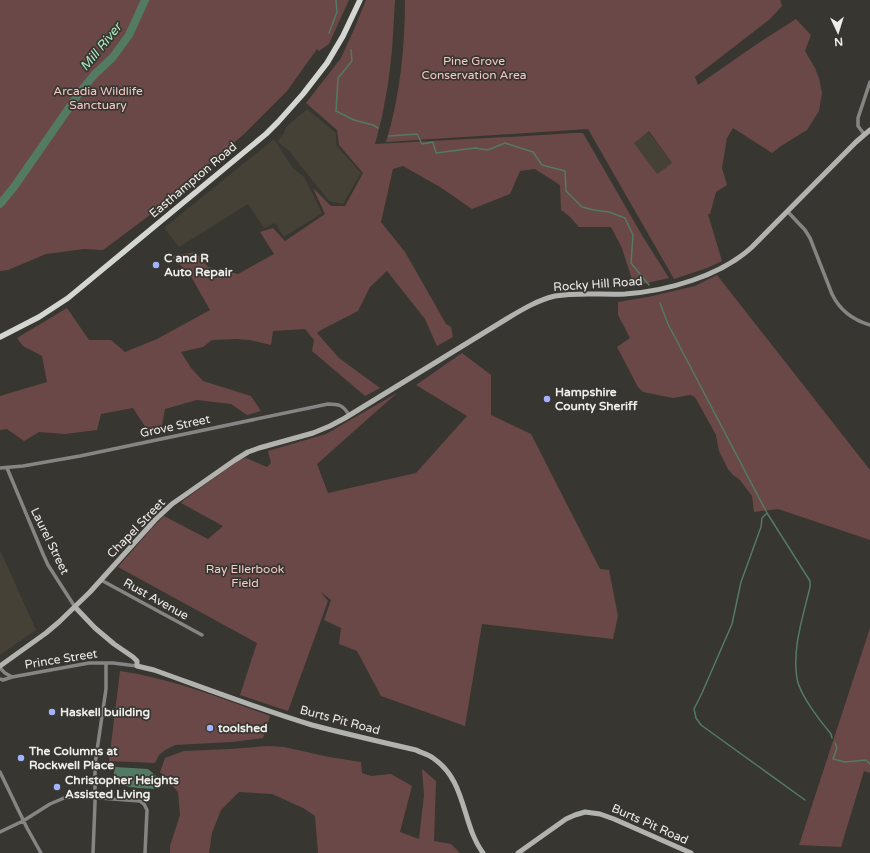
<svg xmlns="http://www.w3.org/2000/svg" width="870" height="853" font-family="'Varela Round',sans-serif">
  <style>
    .built { fill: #454137 }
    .green { fill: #6a4848; fill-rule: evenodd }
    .water { fill: #537a63 }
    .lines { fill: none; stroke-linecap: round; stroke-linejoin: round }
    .stream { stroke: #537a63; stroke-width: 1.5 }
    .river { stroke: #537a63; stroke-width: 8 }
    .street { stroke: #858683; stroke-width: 3.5 }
    .secondary { stroke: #b2b3af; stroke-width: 5 }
    .primary { stroke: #d4d6d1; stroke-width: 5.5 }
    .poi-dot { fill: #a3b2fd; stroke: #383631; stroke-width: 1.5 }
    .labels { text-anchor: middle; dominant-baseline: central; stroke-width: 3.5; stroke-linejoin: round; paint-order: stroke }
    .park-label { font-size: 12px; fill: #f6c8c7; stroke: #383631 }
    .street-label { font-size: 12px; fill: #efedea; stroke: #383631 }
    .poi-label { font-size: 12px; font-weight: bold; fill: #efedea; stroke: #383631; text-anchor: start }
    .water-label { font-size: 13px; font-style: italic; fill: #a8eac2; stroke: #383631 }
  </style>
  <rect width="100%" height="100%" fill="#383631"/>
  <path class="built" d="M307 109 336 133V145L361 173 343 204 329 201 289 151 277 141 284 133 286 127Z
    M645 127 672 163 648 180 622 144Z
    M274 139 292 167 304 177 322 213 284 237 275 223 264 228 248 204 179 247 164 228Z
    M0 550 36 630 0 655Z"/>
  <path class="green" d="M0 0H349L329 44 319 51 317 49 287 91 244 134 146 218 103 250 84 249 46 254 8 270 0 271Z
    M366 0H395L392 51 388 84 382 117 375 144 526 136 574 133H583L643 237 669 278 634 286 622 248 611 227H579L569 216 561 210 560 185 535 169 520 171 510 194 472 209 440 187 403 166 393 169 381 222 405 252 429 294 446 324 451 327 453 337 437 346 425 319 387 271 370 287 358 311 321 330 317 333 339 358 380 388 365 396 312 351 314 340 305 329 273 331 271 345 250 340 236 339 212 340 203 347 181 352 191 368 203 381 251 396 261 411 247 415 231 404 197 400 165 409 162 425 146 428 133 408 101 414 97 430 65 434 39 432 24 441 7 429 0 430V396L47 382 42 356 23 346 17 338 67 308 89 340H111L125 352 157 339 210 310 189 273 171 256 196 252 208 267 238 274 274 254 260 232 273 228 285 241 325 214 313 188 331 206H345L363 173 339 145 337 130 306 103 341 58 355 27Z
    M405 0H780L782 6 770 19 695 77 698 85 757 44 796 19 811 35 805 51 815 68 819 78 822 93 819 111 807 130 781 146 772 153 733 128 727 138 722 168 727 185 716 192 710 214H708L722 261 707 268 674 279 588 129 386 142C400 97 405 47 405 0ZM649 131 672 163 657 174 634 143Z
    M717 275 870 470V540L778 509 754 512 752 496 740 480 733 475 728 469 719 451 716 435 695 397 690 395 673 398 643 392 638 387 617 347 630 338 618 315V302L648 297 695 286Z
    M462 353 491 375V415L531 434 600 569 609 570 618 616 613 639 482 624 465 726 381 696 357 651 339 644 341 628 324 620 331 600 320 591 328 601 288 711 240 695 257 643 118 567 152 528 164 516 208 539 223 526 181 503 184 500 239 460 246 458 267 467 271 463 268 451 326 434 397 393 317 464 328 493 416 473 467 416 416 385Z
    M870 628V773L864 771 841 847 799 845Z
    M120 671C173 679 221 698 270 716L263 738 232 742 175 745 165 750 159 755 155 763 109 761Z
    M268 746 284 747 329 757 361 762 362 773 371 776 391 774 412 786 400 832 419 839 424 795 422 769 436 781 434 841 451 844 460 853H318L315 816 303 808 272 794 239 792 221 810 212 833 209 853H170V846L180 815 178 792 160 772 165 758 184 751 230 749Z"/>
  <path class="water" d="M115 767 148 769 156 776 154 789C144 788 116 789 114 777 113 774 115 770 115 767Z"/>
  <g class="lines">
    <path class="stream" d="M329 33 337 12 336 0
      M351 50 352 61 338 78 336 111 354 120 373 125 378 128
      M389 136 417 134 422 144 433 142 436 153 475 148 488 150 505 143 533 152 542 165 565 171 566 191 582 207 594 210 609 212 625 218 633 235 631 263 649 285
      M660 303 668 324 767 513 810 581V587C803 617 792 648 797 679 800 695 820 721 831 734L832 738
      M766 514 762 518 761 527 741 582 732 624 702 693 694 709 696 718 701 725 805 800
      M835 743 837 748 833 759 845 762 866 760 870 764"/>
    <path class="river" d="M0 204 14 187 80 92 94 75 113 57 129 35 145 0"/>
    <path class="street" d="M864 134 858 126V118L870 82
      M788 212 805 230 810 238 832 294C840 311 853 320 870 325
      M0 468 23 466 80 456 328 404C339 404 343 405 349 415
      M7 468 43 554 48 565 75 607
      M101 580 202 635
      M0 668 5 673 12 677
      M0 679 3 680 12 677 89 663H113L137 666
      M0 772 27 828 41 853
      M0 832 23 821 50 804 64 798 71 797 100 798 140 801 144 804 147 810 145 853
      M93 853 95 803V764L106 689V663"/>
    <path class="secondary" d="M75 607 95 628 114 644 133 657 137 661V666L154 670C207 689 259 709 312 725 346 734 381 742 416 750 421 753 428 754 433 758 467 781 461 823 483 853
      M0 666 46 633 59 622 90 592 155 520 172 504 185 495 235 460 248 452 259 448 313 433 330 426 345 418 508 318C523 309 538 300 555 296 578 292 602 295 625 294 667 291 721 276 752 247L856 142 870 130
      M518 853 566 819 575 815 585 812 600 814 614 819 691 853"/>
    <path class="primary" d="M0 337 39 317 68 298 266 134 278 122 303 94 327 63 343 36 360 0"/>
  </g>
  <g class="poi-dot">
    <circle cx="156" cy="265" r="4"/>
    <circle cx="547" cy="399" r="4"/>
    <circle cx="52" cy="712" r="4"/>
    <circle cx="210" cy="728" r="4"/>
    <circle cx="21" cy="758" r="4"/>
    <circle cx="57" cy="787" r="4"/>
  </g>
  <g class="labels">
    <g class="park-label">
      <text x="474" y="61">Pine Grove<tspan x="474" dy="14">Conservation Area</tspan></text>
      <text x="98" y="91">Arcadia Wildlife<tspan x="98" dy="14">Sanctuary</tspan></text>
      <text x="245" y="569">Ray Ellerbook<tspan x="245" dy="14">Field</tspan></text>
    </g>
    <g class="street-label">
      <text transform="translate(193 180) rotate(-40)">Easthampton Road</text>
      <text transform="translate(598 284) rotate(-4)">Rocky Hill Road</text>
      <text transform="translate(175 426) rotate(-12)">Grove Street</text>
      <text transform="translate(136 528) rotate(-46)">Chapel Street</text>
      <text transform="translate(50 541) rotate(64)">Laurel Street</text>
      <text transform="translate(156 599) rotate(29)">Rust Avenue</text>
      <text transform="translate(61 659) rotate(-9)">Prince Street</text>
      <text transform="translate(340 720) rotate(15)">Burts Pit Road</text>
      <text transform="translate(650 824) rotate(24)">Burts Pit Road</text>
    </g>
    <g class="poi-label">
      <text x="164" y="258">C and R<tspan x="164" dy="14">Auto Repair</tspan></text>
      <text x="555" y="392">Hampshire<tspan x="555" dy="14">County Sheriff</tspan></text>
      <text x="60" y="712">Haskell building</text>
      <text x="218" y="728">toolshed</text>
      <text x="29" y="751">The Columns at<tspan x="29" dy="14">Rockwell Place</tspan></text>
      <text x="65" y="780">Christopher Heights<tspan x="65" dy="14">Assisted Living</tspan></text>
    </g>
    <g class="water-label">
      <text transform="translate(101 47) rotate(-51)">Mill River</text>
    </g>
  </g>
  <g transform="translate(838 32) rotate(176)" stroke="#383631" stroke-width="3" paint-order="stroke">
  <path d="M0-3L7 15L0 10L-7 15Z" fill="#efedea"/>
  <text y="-6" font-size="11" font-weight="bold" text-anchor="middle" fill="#efedea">N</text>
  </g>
</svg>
